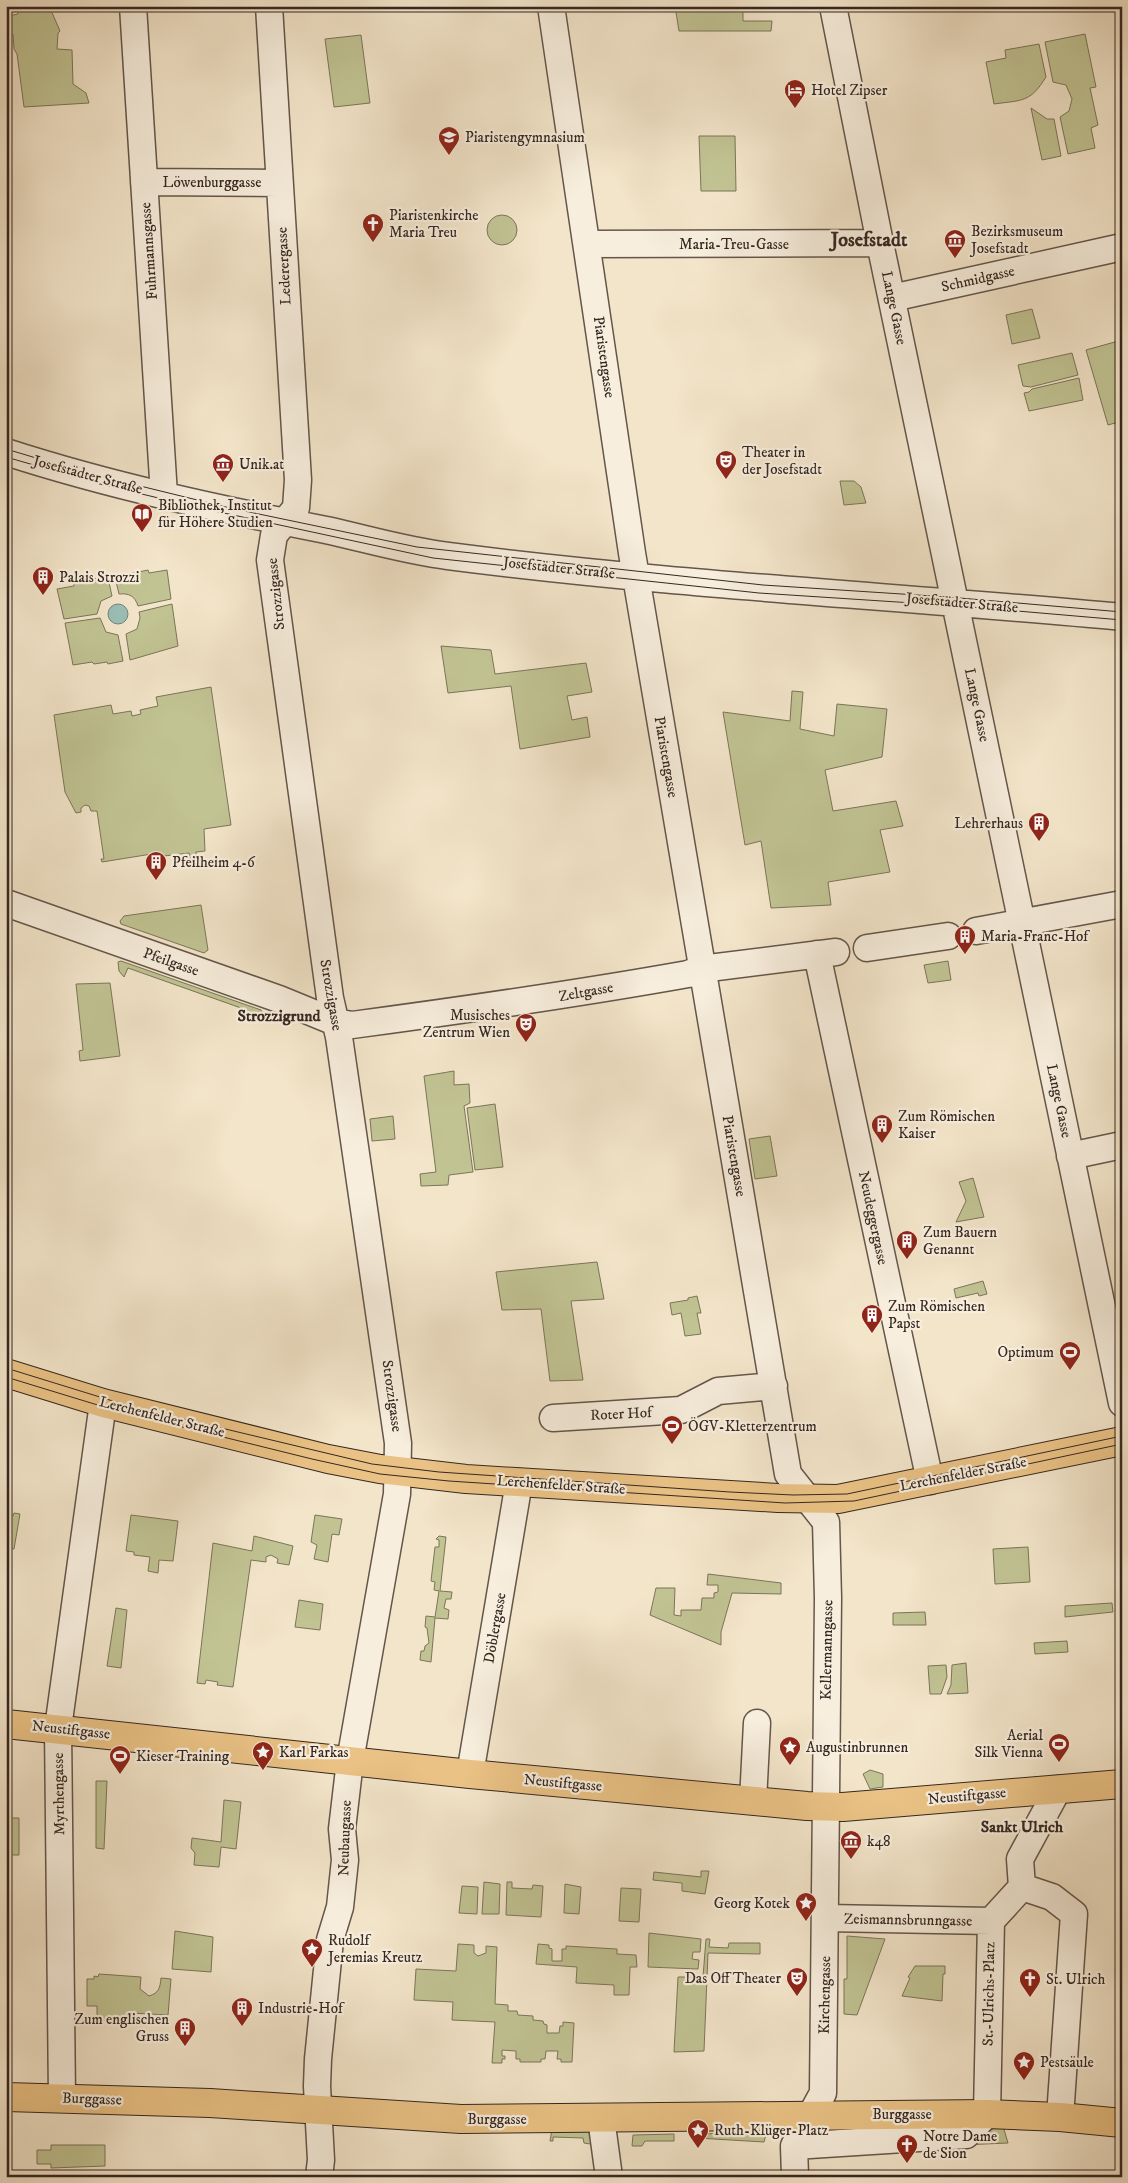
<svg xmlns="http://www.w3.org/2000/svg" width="1128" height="2183" font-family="'IM FELL DW Pica',serif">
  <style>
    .green { fill: #c1c393; stroke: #7b755a }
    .water { fill: #9bbfb7; stroke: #72827b }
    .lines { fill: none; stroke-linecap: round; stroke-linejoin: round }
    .minor-casing { stroke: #64564b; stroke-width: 29 }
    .major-casing { stroke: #352721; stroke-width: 30 }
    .minor { stroke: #f7eedd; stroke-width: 26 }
    .major { stroke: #eac285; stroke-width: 28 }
    .tram { stroke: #352721; stroke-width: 1 }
    .labels { text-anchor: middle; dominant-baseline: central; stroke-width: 4.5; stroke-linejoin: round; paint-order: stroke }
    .poi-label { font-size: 15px; fill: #352721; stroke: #f7eedd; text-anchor: start }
    .street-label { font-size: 15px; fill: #352721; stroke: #f7eedd }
    .neighbourhood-label { font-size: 16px; font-weight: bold; fill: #352721; stroke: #f7eedd }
    .district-label { font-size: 20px; font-weight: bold; fill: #352721; stroke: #f7eedd }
  </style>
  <rect width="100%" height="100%" fill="#f3e5ca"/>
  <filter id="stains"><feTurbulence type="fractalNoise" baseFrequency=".004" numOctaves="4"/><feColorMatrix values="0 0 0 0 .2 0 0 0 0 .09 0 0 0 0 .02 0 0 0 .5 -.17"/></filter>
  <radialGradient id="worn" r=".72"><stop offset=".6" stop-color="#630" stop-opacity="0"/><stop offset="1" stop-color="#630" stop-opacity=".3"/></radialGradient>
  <path class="green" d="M17 6 50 8 60 31 58 33 57 49 72 50 73 84 86 93 89 103 24 107 17 54 14 49 13 34H10L9 16 18 14Z
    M675 6H743V21H772L771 31H679Z
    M1085 34 1096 87 1090 88 1098 125 1091 128 1095 148 1068 154 1060 117 1069 111 1072 99 1066 85 1053 82 1045 42Z
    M361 35 370 103 334 107 325 39Z
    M1039 44 1046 77C1030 103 1022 100 994 104L986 62 1006 58 1005 50Z
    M1031 108 1047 119H1054L1061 156 1042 160Z
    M699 136H735L736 191H701Z
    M487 230a15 15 0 1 1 30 0a15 15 0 1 1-30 0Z
    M1032 309 1040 338 1012 344 1006 315Z
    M1122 340V421L1108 425 1086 350Z
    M1072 353 1078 375 1031 387 1023 386 1018 365Z
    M1079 378 1083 400 1029 411 1024 393 1029 392 1032 389Z
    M840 481H854L861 487 866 503 844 505Z
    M148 570 149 573 167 570 171 599 138 606C135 596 129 593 119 594L115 577Z
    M104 577 108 578 112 596 101 601 97 614 64 619 57 589 74 586V582Z
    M172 604 178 646 130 660 126 634 137 629 140 618 139 612Z
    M100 618 106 632 118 635 123 661 108 664 107 662 94 664 92 662 73 665 65 623Z
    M441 646 491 650 495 674 586 663 592 692 567 696 572 720 587 717 590 737 520 749 511 686 448 693Z
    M211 687 231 825 204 829 205 851 196 852V858L190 859 189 853 164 856 158 853 102 862 101 859H104L97 811H91L89 806 85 805 81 808V812L76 813 65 792 54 715 111 705 113 714 131 711 132 716 141 714 140 710 158 706 156 697Z
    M792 691 803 692 800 729 834 736 837 704 887 709 882 757 825 770 833 811 896 801 903 826 880 830 890 872 828 882 831 905 771 908 761 841 745 845 723 712 790 721Z
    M201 905 208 950 204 953 121 924 120 921 124 916Z
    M121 961 261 1010 262 1013 251 1018H240L241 1008 128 968 124 977 119 971 118 962Z
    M948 961 951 980 928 983 924 965Z
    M110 983 120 1056 80 1061 79 1051 83 1050 76 984Z
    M454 1071V1085L469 1084 470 1103 464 1106 473 1172 449 1175 448 1185 421 1186 420 1174 436 1172 424 1076Z
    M495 1104 503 1167 475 1170 467 1108Z
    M393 1116 395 1139 372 1141 370 1119Z
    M770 1136 777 1176 755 1179 749 1139Z
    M973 1178 984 1217 956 1222 966 1201 959 1182Z
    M597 1262 604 1299 571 1301 583 1380 550 1381 541 1309 502 1310 496 1272Z
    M983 1281 987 1294 979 1296 978 1293 956 1298 954 1289Z
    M697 1296 701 1313H697L701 1334 685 1336 681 1313 672 1315 670 1303 688 1300V1298Z
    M14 1513 20 1514 14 1549 6 1548V1514L13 1516Z
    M131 1515 178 1521 173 1561 159 1560 158 1573 148 1571 150 1557 134 1555V1552L126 1551Z
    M315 1515 342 1519 339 1535 332 1534 328 1562 314 1559 317 1545 311 1542Z
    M254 1536 293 1546 289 1565 277 1563 278 1559 271 1555 266 1557V1562L251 1560 233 1687 217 1685 218 1682 206 1680 205 1684 197 1683 213 1543 252 1551Z
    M439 1536 446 1537 440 1591 452 1592 451 1599H446L444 1608 449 1610 448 1619 435 1618 431 1662 420 1660 421 1651H424L425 1646 429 1643 427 1628 425 1627 426 1616 435 1617 439 1591 434 1590 435 1582 431 1581 435 1547H439V1540L436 1539Z
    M1028 1547 1030 1582 995 1584 993 1549Z
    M708 1574 781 1583V1594L732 1593 721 1632V1645L650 1615 656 1588H675L674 1615 681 1616V1610H701L702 1598H714V1593L718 1592V1585H707Z
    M299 1600 323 1604 320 1630 295 1627Z
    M1112 1603 1113 1612 1065 1617V1606Z
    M116 1608 127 1610 121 1668 107 1666Z
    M925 1612 926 1625H893V1613Z
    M1067 1641 1068 1652 1035 1654 1034 1643Z
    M966 1663 968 1693 947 1694 951 1685 952 1665Z
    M946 1665 947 1677 941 1694H930L928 1666Z
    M870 1770 883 1774V1787L870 1789 863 1774Z
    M96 1781H107L104 1849 96 1848Z
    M224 1800 241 1802 236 1849 221 1847 219 1867 194 1865 195 1853 191 1848 192 1838 221 1842Z
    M6 1818H19V1855H6Z
    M701 1871H709L705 1894 682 1891V1883L653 1880 654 1872 701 1877Z
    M484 1882 500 1884 499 1914H482Z
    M507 1882H512V1888L532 1889 533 1885 543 1886 541 1917 506 1915Z
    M565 1884 581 1887 579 1914 564 1913Z
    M462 1886 478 1887 477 1914 459 1913Z
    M621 1888 641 1889 639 1922 619 1921Z
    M175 1931 213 1937 211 1972 172 1969Z
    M649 1933 701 1939 700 1952H693L692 1959 699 1960 698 1969 648 1967Z
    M847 1936 885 1939 857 2015 844 2014V1979H847Z
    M706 1939H710L709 1947 728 1948 729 1943H760V1954L708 1953 704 2051 674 2052 678 1977H694L695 1980 703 1977Z
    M458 1944 474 1945V1953L478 1956 486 1953V1946L497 1947 495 2004 508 2005V2011H517L518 2015 533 2016V2020L543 2021 544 2024 547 2025V2033H559L560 2026H563V2022L574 2023 572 2062H561V2059H557L558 2051H546L545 2059H541V2062H520V2059H516V2051L502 2050V2056H505V2059H502V2063H492L495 2022 452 2020 453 2002 414 2000 416 1969 456 1971Z
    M538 1944 549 1945V1948L552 1949V1961H562V1949H566V1946L617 1949V1954L636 1955 637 1967H630L629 1995H614V1985L576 1983 577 1967 536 1964Z
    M915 1966H945V1974H943L942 2001 902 1996 910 1978 908 1977Z
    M99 1974 141 1977 140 1989 149 1996C159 1993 160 1988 161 1978L171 1979 168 2015 130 2013 129 2022 97 2020V2006H87V1979H94V1976L98 1977Z
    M996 2126H1003L1008 2143 961 2145 965 2140 981 2139Z
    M552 2129H591L596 2145 584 2143 583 2138 553 2137V2141H550Z
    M731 2133 766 2134 764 2142 697 2138 696 2134Z
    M674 2134V2141H645L642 2146H632L633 2135Z
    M51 2145H105V2166L51 2168V2164H37V2150H51Z"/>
  <path class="water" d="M108 614a10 10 0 1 1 20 0a10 10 0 1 1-20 0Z"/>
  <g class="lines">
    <g class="minor-casing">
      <path id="minor" d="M133 6 164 495
        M269 6 298 480 296 508 274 535 270 560 330 998 339 1037 398 1443 397 1494 350 1761 342 1829 345 1860 340 1907 330 1940 318 2059 317 2086 321 2160 319 2177
        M551 6 632 553 788 1474 826 1522 828 1598 823 2093 794 2146 795 2177
        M833 6 880 243 1122 1403
        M144 182 279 183
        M587 244 880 243
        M892 298 1122 247
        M6 452C111 486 219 509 326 530 367 539 407 551 448 556 672 585 897 596 1122 617
        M6 903 279 999 335 1022 352 1025C464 1010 576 994 688 974L701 969 836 952
        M976 931 1122 904
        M867 948 948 936
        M817 954 930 1481
        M1070 1156 1122 1145
        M553 1418 681 1410 718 1391 774 1386
        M470 1774 519 1482
        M1058 1789 1020 1859 1022 1887 1052 1897 1074 1914 1060 2117
        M753 1801 757 1723
        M826 1918 991 1921
        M62 2098 58 1728 103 1403
        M601 2118 609 2177
        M794 2146 966 2135 987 2114 991 1921 1022 1887"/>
    </g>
    <g class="major-casing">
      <path id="major" d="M6 1373 103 1403 328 1459 380 1469 466 1479 778 1498 838 1499 1122 1441
        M6 1724 470 1774 807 1806 843 1807 1122 1784
        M6 2097 210 2103 461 2119 987 2114 1060 2117 1122 2123"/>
    </g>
    <use href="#minor" class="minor"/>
    <use href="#major" class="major"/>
    <path class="tram" d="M6 449 83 472 230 508 417 547 763 585 948 597 1122 612
      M6 457 100 484 196 507 433 558 759 593 959 606 1122 620
      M6 1368 129 1406 372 1464 439 1472 730 1492 793 1495 847 1494 1122 1436
      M6 1377 114 1410 312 1459 380 1474 449 1481 785 1503 854 1501 1122 1444"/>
  </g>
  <defs>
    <g id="hotel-pin" transform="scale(1.125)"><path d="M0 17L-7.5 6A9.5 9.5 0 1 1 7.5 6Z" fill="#8f2418" stroke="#f7eedd"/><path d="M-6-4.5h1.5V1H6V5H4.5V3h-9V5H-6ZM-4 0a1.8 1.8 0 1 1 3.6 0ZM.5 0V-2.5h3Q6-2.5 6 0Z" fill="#fff"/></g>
    <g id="school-pin" transform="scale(1.125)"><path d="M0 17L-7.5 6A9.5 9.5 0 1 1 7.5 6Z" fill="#8f2418" stroke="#f7eedd"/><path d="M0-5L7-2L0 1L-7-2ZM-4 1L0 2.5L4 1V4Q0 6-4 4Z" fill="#fff"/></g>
    <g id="church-pin" transform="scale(1.125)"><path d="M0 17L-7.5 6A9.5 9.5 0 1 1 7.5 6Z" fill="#8f2418" stroke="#f7eedd"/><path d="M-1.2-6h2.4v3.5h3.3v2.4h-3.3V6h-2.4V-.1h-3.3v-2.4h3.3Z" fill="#fff"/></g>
    <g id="museum-pin" transform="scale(1.125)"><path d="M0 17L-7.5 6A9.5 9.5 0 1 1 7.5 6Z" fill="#8f2418" stroke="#f7eedd"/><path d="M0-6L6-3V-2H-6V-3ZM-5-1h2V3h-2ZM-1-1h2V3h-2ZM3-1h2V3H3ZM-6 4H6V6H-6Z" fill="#fff"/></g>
    <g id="theatre-pin" transform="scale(1.125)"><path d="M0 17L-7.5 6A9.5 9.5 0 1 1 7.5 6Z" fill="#8f2418" stroke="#f7eedd"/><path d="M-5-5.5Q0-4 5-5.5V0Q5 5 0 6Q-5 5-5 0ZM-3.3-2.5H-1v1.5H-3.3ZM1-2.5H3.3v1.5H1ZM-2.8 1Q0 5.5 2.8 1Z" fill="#fff"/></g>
    <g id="library-pin" transform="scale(1.125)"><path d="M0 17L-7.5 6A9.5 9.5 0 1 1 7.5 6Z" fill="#8f2418" stroke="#f7eedd"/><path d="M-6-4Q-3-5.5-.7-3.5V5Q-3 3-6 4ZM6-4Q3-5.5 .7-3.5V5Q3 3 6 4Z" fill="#fff"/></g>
    <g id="building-pin" transform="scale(1.125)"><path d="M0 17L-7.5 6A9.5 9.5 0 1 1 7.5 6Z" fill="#8f2418" stroke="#f7eedd"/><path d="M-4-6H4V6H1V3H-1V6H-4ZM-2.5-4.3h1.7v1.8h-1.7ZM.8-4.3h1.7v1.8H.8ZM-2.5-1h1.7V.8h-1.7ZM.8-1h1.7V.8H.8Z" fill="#fff"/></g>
    <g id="stadium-pin" transform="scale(1.125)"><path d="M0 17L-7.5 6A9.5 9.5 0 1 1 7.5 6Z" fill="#8f2418" stroke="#f7eedd"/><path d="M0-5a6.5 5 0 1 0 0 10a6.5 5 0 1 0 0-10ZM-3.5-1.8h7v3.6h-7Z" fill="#fff"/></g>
    <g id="sight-pin" transform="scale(1.125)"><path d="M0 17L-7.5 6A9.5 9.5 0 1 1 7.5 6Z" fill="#8f2418" stroke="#f7eedd"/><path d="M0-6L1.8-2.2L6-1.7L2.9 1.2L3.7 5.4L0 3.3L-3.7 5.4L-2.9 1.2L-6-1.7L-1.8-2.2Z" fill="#fff"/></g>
  </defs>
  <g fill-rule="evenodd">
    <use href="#hotel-pin" x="795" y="90"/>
    <use href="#school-pin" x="449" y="137"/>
    <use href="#church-pin" x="373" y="224"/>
    <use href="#museum-pin" x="955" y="240"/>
    <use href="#theatre-pin" x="726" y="461"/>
    <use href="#museum-pin" x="223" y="464"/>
    <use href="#library-pin" x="142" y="514"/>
    <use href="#building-pin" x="43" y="577"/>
    <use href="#building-pin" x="1039" y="823"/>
    <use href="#building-pin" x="156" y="862"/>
    <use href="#building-pin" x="965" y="936"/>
    <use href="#theatre-pin" x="526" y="1024"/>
    <use href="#building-pin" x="882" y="1125"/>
    <use href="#building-pin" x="907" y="1241"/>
    <use href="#building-pin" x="872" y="1315"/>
    <use href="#stadium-pin" x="1070" y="1352"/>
    <use href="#stadium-pin" x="672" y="1426"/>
    <use href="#stadium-pin" x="1059" y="1744"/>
    <use href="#sight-pin" x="790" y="1747"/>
    <use href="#sight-pin" x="263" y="1752"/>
    <use href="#stadium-pin" x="120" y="1756"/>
    <use href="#museum-pin" x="851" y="1841"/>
    <use href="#sight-pin" x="806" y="1903"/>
    <use href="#sight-pin" x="312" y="1949"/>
    <use href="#theatre-pin" x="797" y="1978"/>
    <use href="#church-pin" x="1030" y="1979"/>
    <use href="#building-pin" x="242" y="2008"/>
    <use href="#building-pin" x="185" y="2028"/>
    <use href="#sight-pin" x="1024" y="2062"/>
    <use href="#sight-pin" x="698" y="2130"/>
    <use href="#church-pin" x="907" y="2145"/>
  </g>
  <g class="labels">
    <g class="poi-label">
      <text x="811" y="90">Hotel Zipser</text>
      <text x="465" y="137">Piaristengymnasium</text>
      <text x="389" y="215">Piaristenkirche<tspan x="389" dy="17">Maria Treu</tspan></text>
      <text x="971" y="231">Bezirksmuseum<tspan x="971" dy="17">Josefstadt</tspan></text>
      <text x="742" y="452">Theater in<tspan x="742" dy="17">der Josefstadt</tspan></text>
      <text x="239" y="464">Unik.at</text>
      <text x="158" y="505">Bibliothek, Institut<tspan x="158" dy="17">für Höhere Studien</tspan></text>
      <text x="59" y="577">Palais Strozzi</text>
      <text x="1023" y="823" text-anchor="end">Lehrerhaus</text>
      <text x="172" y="862">Pfeilheim 4-6</text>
      <text x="981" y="936">Maria-Franc-Hof</text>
      <text x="510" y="1015" text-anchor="end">Musisches<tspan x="510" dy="17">Zentrum Wien</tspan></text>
      <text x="898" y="1116">Zum Römischen<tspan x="898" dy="17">Kaiser</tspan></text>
      <text x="923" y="1232">Zum Bauern<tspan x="923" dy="17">Genannt</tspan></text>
      <text x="888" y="1306">Zum Römischen<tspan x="888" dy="17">Papst</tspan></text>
      <text x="1054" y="1352" text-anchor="end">Optimum</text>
      <text x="688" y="1426">ÖGV-Kletterzentrum</text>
      <text x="1043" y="1735" text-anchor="end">Aerial<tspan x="1043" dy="17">Silk Vienna</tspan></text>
      <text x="806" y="1747">Augustinbrunnen</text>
      <text x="279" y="1752">Karl Farkas</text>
      <text x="136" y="1756">Kieser Training</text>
      <text x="867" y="1841">k48</text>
      <text x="790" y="1903" text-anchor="end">Georg Kotek</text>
      <text x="328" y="1940">Rudolf<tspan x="328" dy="17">Jeremias Kreutz</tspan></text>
      <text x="781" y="1978" text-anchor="end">Das Off Theater</text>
      <text x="1046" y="1979">St. Ulrich</text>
      <text x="258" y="2008">Industrie-Hof</text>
      <text x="169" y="2019" text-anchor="end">Zum englischen<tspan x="169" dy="17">Gruss</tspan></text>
      <text x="1040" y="2062">Pestsäule</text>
      <text x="714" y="2130">Ruth-Klüger-Platz</text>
      <text x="923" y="2136">Notre Dame<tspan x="923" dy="17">de Sion</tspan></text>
    </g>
    <g class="street-label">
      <text x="212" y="182">Löwenburggasse</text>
      <text x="734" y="244">Maria-Treu-Gasse</text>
      <text transform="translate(149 251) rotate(-94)">Fuhrmannsgasse</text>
      <text transform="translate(284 266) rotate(-93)">Lederergasse</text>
      <text transform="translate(978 279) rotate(-13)">Schmidgasse</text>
      <text transform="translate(894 308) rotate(78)">Lange Gasse</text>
      <text transform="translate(604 357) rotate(82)">Piaristengasse</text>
      <text transform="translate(88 475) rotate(15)">Josefstädter Straße</text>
      <text transform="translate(559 568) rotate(6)">Josefstädter Straße</text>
      <text transform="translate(276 594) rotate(-96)">Strozzigasse</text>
      <text transform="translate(962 603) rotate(5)">Josefstädter Straße</text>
      <text transform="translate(977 705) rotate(78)">Lange Gasse</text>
      <text transform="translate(666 757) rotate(80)">Piaristengasse</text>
      <text transform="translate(171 962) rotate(19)">Pfeilgasse</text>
      <text transform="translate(586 992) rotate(-10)">Zeltgasse</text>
      <text transform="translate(331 995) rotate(80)">Strozzigasse</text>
      <text transform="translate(1059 1101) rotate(78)">Lange Gasse</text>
      <text transform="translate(734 1156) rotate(80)">Piaristengasse</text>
      <text transform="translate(873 1218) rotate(78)">Neudeggergasse</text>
      <text transform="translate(392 1396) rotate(82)">Strozzigasse</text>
      <text transform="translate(621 1414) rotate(-3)">Roter Hof</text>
      <text transform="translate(162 1417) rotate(14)">Lerchenfelder Straße</text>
      <text transform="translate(963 1474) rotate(-11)">Lerchenfelder Straße</text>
      <text transform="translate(561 1485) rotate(4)">Lerchenfelder Straße</text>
      <text transform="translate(495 1628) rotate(-80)">Döblergasse</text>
      <text transform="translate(827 1650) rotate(-89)">Kellermanngasse</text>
      <text transform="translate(71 1730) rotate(6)">Neustiftgasse</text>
      <text transform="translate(563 1783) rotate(5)">Neustiftgasse</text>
      <text transform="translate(59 1794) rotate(-91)">Myrthengasse</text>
      <text transform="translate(967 1796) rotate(-5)">Neustiftgasse</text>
      <text transform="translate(345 1838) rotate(-88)">Neubaugasse</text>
      <text transform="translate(908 1920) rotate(1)">Zeismannsbrunngasse</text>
      <text transform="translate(989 1994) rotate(-89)">St.-Ulrichs-Platz</text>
      <text transform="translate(825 1995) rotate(-89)">Kirchengasse</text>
      <text transform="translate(92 2099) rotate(2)">Burggasse</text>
      <text x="902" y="2114">Burggasse</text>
      <text x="497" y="2119">Burggasse</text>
    </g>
    <g class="neighbourhood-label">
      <text x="279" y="1016">Strozzigrund</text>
      <text x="1022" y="1827">Sankt Ulrich</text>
    </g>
    <g class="district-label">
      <text x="869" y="240">Josefstadt</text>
    </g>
  </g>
  <rect width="1128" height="2183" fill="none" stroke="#f3e5ca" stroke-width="25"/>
  <rect x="8" y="8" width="1113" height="2168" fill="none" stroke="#352721" stroke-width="2.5"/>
  <rect x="12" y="12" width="1103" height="2158" fill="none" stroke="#352721"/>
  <rect width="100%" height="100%" filter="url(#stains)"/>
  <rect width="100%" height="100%" fill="url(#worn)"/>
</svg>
